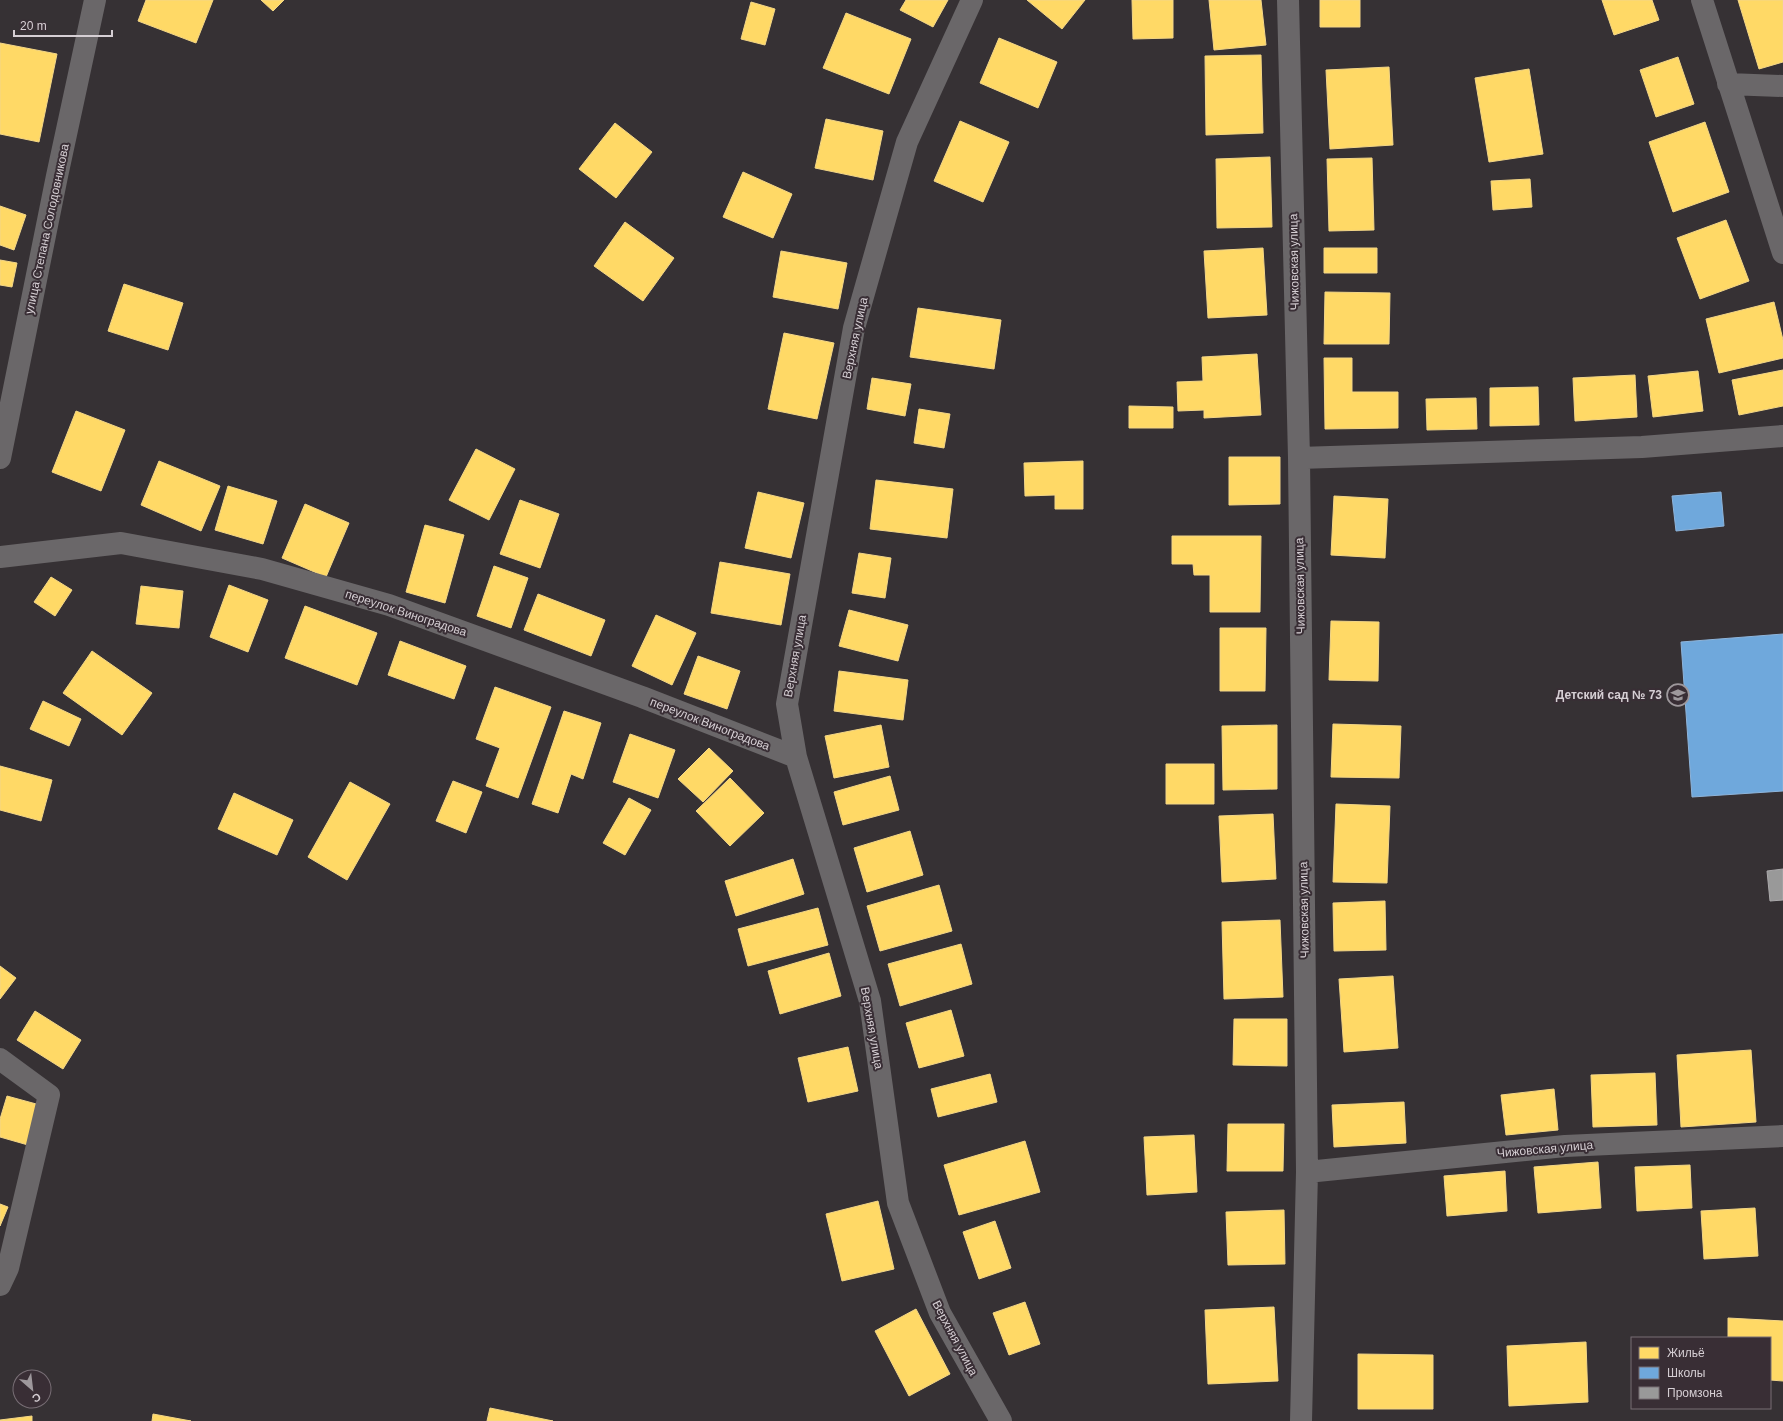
<svg xmlns="http://www.w3.org/2000/svg" width="1783" height="1421" font-family="Arial,sans-serif">
  <style>
    .homes { fill: #ffd966; stroke: #f3d687 }
    .schools { fill: #6fa8dc; stroke: #8eb4da }
    .industry { fill: #999; stroke: #aba9ab }
    .lines { fill: none; stroke-linecap: round; stroke-linejoin: round }
    .minor { stroke: #6a6769; stroke-width: 22 }
    .labels { text-anchor: middle; dominant-baseline: central; stroke-width: 4; stroke-linejoin: round; paint-order: stroke }
    .street-label { font-size: 12px; fill: #d6cfd4; stroke: #392e35 }
    .poi-label { font-size: 12px; font-weight: bold; fill: #d6cfd4; stroke: #392e35; text-anchor: end }
  </style>
  <rect width="100%" height="100%" fill="#363134"/>
  <path class="homes" d="M146 0H213L196 43 138 21Z
    M261 0H284L273 11Z
    M906 0H948L933 27 900 10Z
    M1027 0H1085L1062 29Z
    M1132 0H1173V38L1133 39Z
    M1209 0H1261L1266 45 1214 50Z
    M1320 0H1360V27H1320Z
    M1602 0H1652L1659 20 1614 35Z
    M1738 0H1783V62L1759 69Z
    M751 2 775 9 765 45 741 39Z
    M846 13 911 39 889 94 823 68Z
    M999 38 1057 62 1038 108 980 83Z
    M0 43 57 54 39 142 0 134Z
    M1261 55 1263 133 1206 135 1205 56Z
    M1678 57 1694 104 1656 117 1640 70Z
    M1389 67 1393 145 1330 149 1326 70Z
    M1529 69 1543 154 1489 162 1475 78Z
    M826 119 883 131 873 180 815 168Z
    M960 121 1009 142 983 202 934 181Z
    M1705 122 1729 192 1673 212 1649 142Z
    M615 123 652 152 616 198 579 169Z
    M1270 157 1272 227 1217 228 1216 159Z
    M1372 158 1374 230 1329 231 1327 159Z
    M743 172 792 194 773 238 723 217Z
    M1530 179 1532 207 1493 210 1491 181Z
    M0 206 26 215 14 250 0 245Z
    M1726 220 1749 281 1700 299 1677 238Z
    M625 222 674 258 643 301 594 266Z
    M1263 248 1267 315 1208 318 1204 251Z
    M1324 248H1377V273H1324Z
    M781 251 847 263 838 309 773 297Z
    M0 260 17 263 12 287 0 285Z
    M124 284 183 303 168 350 108 331Z
    M1325 292 1390 293 1389 344H1324Z
    M1774 302 1783 340V358L1719 373 1706 319Z
    M918 308 1001 320 994 369 910 357Z
    M784 333 834 343 817 419 768 409Z
    M1257 354 1261 415 1204 418V410L1178 411 1177 382 1203 381 1202 357Z
    M1324 358H1352V392H1398V428L1325 429Z
    M1783 370V406L1739 415 1732 380Z
    M1698 371 1703 411 1653 417 1648 376Z
    M1635 375 1637 417 1575 421 1573 378Z
    M872 378 911 384 905 416 867 409Z
    M1538 387 1539 425 1490 426V388Z
    M1476 398 1477 429 1427 430 1426 399Z
    M1129 406 1173 407V428H1129Z
    M919 409 950 414 944 448 914 443Z
    M76 411 125 430 101 491 52 472Z
    M476 449 515 469 489 520 449 500Z
    M1229 457H1280V504L1229 505Z
    M159 461 220 486 201 531 141 505Z
    M1083 461V509H1055V495L1025 496 1024 463Z
    M876 480 953 489 947 538 870 529Z
    M228 486 277 501 263 544 215 530Z
    M758 492 804 503 791 558 745 548Z
    M1334 496 1388 499 1385 558 1331 555Z
    M520 500 559 514 540 568 500 554Z
    M305 504 349 523 326 577 282 558Z
    M425 525 464 535 445 603 406 592Z
    M1172 536H1261L1260 612H1210V575H1194L1193 564H1172Z
    M859 553 891 558 885 598 852 593Z
    M720 562 790 574 781 625 711 613Z
    M494 566 528 578 511 628 477 616Z
    M51 577 72 590 55 616 34 602Z
    M229 585 268 600 248 652 210 637Z
    M141 586 183 591 179 628 136 624Z
    M538 594 605 620 591 656 524 630Z
    M305 606 377 633 357 685 285 658Z
    M849 610 908 625 898 661 839 646Z
    M656 615 696 633 672 685 632 666Z
    M1331 621 1379 622 1378 681 1329 680Z
    M1220 628H1266L1265 691H1220Z
    M400 641 466 666 454 699 388 675Z
    M92 651 152 693 122 735 63 693Z
    M698 656 740 671 727 709 684 694Z
    M839 671 908 680 903 720 834 711Z
    M495 687 551 707 518 798 486 786 500 748 476 739Z
    M43 701 81 719 69 746 30 729Z
    M564 711 601 723 583 779 571 774 558 813 532 804Z
    M1333 724 1401 726 1399 778 1331 777Z
    M881 725 889 767 834 778 825 736Z
    M1277 725V789L1223 790 1222 726Z
    M630 734 675 750 658 798 613 782Z
    M709 748 733 771 703 802 678 779Z
    M1166 764H1214V804H1166Z
    M0 766 52 780 41 821 0 810Z
    M890 776 899 810 843 825 834 792Z
    M730 778 764 813 730 846 696 811Z
    M453 781 482 792 466 833 436 821Z
    M350 782 390 804 347 880 308 857Z
    M234 793 293 820 277 855 218 829Z
    M629 798 651 810 625 855 603 843Z
    M1336 804 1390 806 1387 883 1333 882Z
    M1273 814 1276 879 1222 882 1219 816Z
    M910 831 923 875 867 892 854 848Z
    M793 859 804 894 736 916 725 881Z
    M939 885 952 931 880 951 867 906Z
    M1385 901 1386 950 1334 951 1333 903Z
    M818 908 828 945 748 966 738 929Z
    M1280 920 1283 997 1224 999 1222 922Z
    M961 944 972 984 900 1006 888 964Z
    M829 953 841 996 780 1014 768 971Z
    M0 966 16 978 0 999Z
    M1393 976 1398 1048 1344 1052 1339 979Z
    M951 1010 964 1056 919 1068 906 1023Z
    M35 1011 81 1040 63 1069 17 1040Z
    M1234 1019H1287V1066L1233 1065Z
    M848 1047 858 1091 808 1102 798 1058Z
    M1751 1050 1756 1122 1681 1127 1677 1055Z
    M1655 1073 1657 1125 1593 1127 1591 1075Z
    M990 1074 997 1102 938 1117 931 1089Z
    M1554 1089 1558 1130 1506 1135 1501 1095Z
    M7 1096 40 1105 28 1145 0 1137V1119Z
    M1404 1102 1406 1143 1334 1147 1332 1105Z
    M1228 1124H1284L1283 1171H1227Z
    M1194 1135 1197 1192 1147 1195 1144 1137Z
    M1025 1141 1040 1192 959 1215 944 1165Z
    M1598 1162 1601 1208 1538 1213 1534 1167Z
    M1690 1165 1692 1208 1637 1211 1635 1167Z
    M1505 1171 1507 1211 1447 1216 1444 1176Z
    M878 1201 894 1269 842 1281 826 1214Z
    M0 1204 8 1207 0 1226Z
    M1755 1208 1758 1256 1704 1259 1701 1211Z
    M1284 1210 1285 1264 1228 1265 1226 1212Z
    M995 1221 1011 1268 979 1279 963 1232Z
    M1025 1302 1040 1344 1009 1355 993 1313Z
    M1274 1307 1278 1381 1208 1384 1205 1310Z
    M916 1309 950 1374 909 1396 875 1331Z
    M1728 1318 1783 1321V1381L1770 1380V1338H1728Z
    M1586 1342 1588 1402 1509 1406 1507 1346Z
    M1358 1354 1433 1355V1409H1358Z
    M490 1408 553 1421H487Z
    M153 1414 191 1421H152Z
    M32 1416V1421H0V1420Z"/>
  <path class="schools" d="M1721 492 1724 526 1676 531 1672 496Z
    M1783 634V791L1692 797 1681 642Z"/>
  <path class="industry" d="M1783 869V900L1770 901 1767 871Z"/>
  <g class="lines">
    <path class="minor" d="M972 0 907 142 854 328 787 704 796 757 870 1001 898 1203 940 1313 1001 1421
      M1288 0 1299 458 1307 1172 1301 1421
      M1702 0 1783 253
      M1728 84 1783 86
      M0 458 57 176 95 0
      M1299 458 1642 447 1783 436
      M0 557 121 543 262 569 389 605 642 697 796 757
      M0 1059 49 1095 8 1268 0 1285
      M1307 1172 1565 1146 1783 1136"/>
  </g>
  <defs>
    <g id="school-ring" transform="scale(1.15)"><circle r="9.5" fill="#392e35" stroke="#9e989c" stroke-width="1.5"/><path d="M0-5L7-2L0 1L-7-2ZM-4 1L0 2.5L4 1V4Q0 6-4 4Z" fill="#9e989c"/></g>
  </defs>
  <g fill-rule="evenodd">
    <use href="#school-ring" x="1678" y="695"/>
  </g>
  <g class="labels">
    <g class="street-label">
      <text transform="translate(47 229) rotate(-78)">улица Степана Солодовникова</text>
      <text transform="translate(1294 262) rotate(-91)">Чижовская улица</text>
      <text transform="translate(855 338) rotate(-78)">Верхняя улица</text>
      <text transform="translate(1300 586) rotate(-91)">Чижовская улица</text>
      <text transform="translate(406 613) rotate(18)">переулок Виноградова</text>
      <text transform="translate(795 656) rotate(-80)">Верхняя улица</text>
      <text transform="translate(710 724) rotate(21)">переулок Виноградова</text>
      <text transform="translate(1304 910) rotate(-91)">Чижовская улица</text>
      <text transform="translate(872 1028) rotate(80)">Верхняя улица</text>
      <text transform="translate(1545 1149) rotate(-5)">Чижовская улица</text>
      <text transform="translate(955 1338) rotate(62)">Верхняя улица</text>
    </g>
    <g class="poi-label">
      <text x="1662" y="695">Детский сад № 73</text>
    </g>
  </g>
  <rect x="1631" y="1337" width="140" height="72" fill="#392e35" stroke="#786e75"/>
  <rect x="1639" y="1347" width="20" height="12" fill="#ffd966" stroke="#786e75"/>
  <text x="1667" y="1357" font-size="12" fill="#d6cfd4">Жильё</text>
  <rect x="1639" y="1367" width="20" height="12" fill="#6fa8dc" stroke="#786e75"/>
  <text x="1667" y="1377" font-size="12" fill="#d6cfd4">Школы</text>
  <rect x="1639" y="1387" width="20" height="12" fill="#999999" stroke="#786e75"/>
  <text x="1667" y="1397" font-size="12" fill="#d6cfd4">Промзона</text>
  <g transform="translate(32 1389) rotate(152)"><circle r="19" fill="#392e35" stroke="#786e75"/>
  <path d="M0-3L7 15L0 10L-7 15Z" fill="#9e989c"/>
  <text y="-6" font-size="11" font-weight="bold" text-anchor="middle" fill="#d6cfd4">С</text>
  </g>
  <path d="M14 30v6h98v-6" fill="none" stroke="#d6cfd4" stroke-width="2"/>
  <text x="20" y="30" font-size="12" fill="#d6cfd4" stroke="#392e35" stroke-width="3" paint-order="stroke">20 m</text>
</svg>
